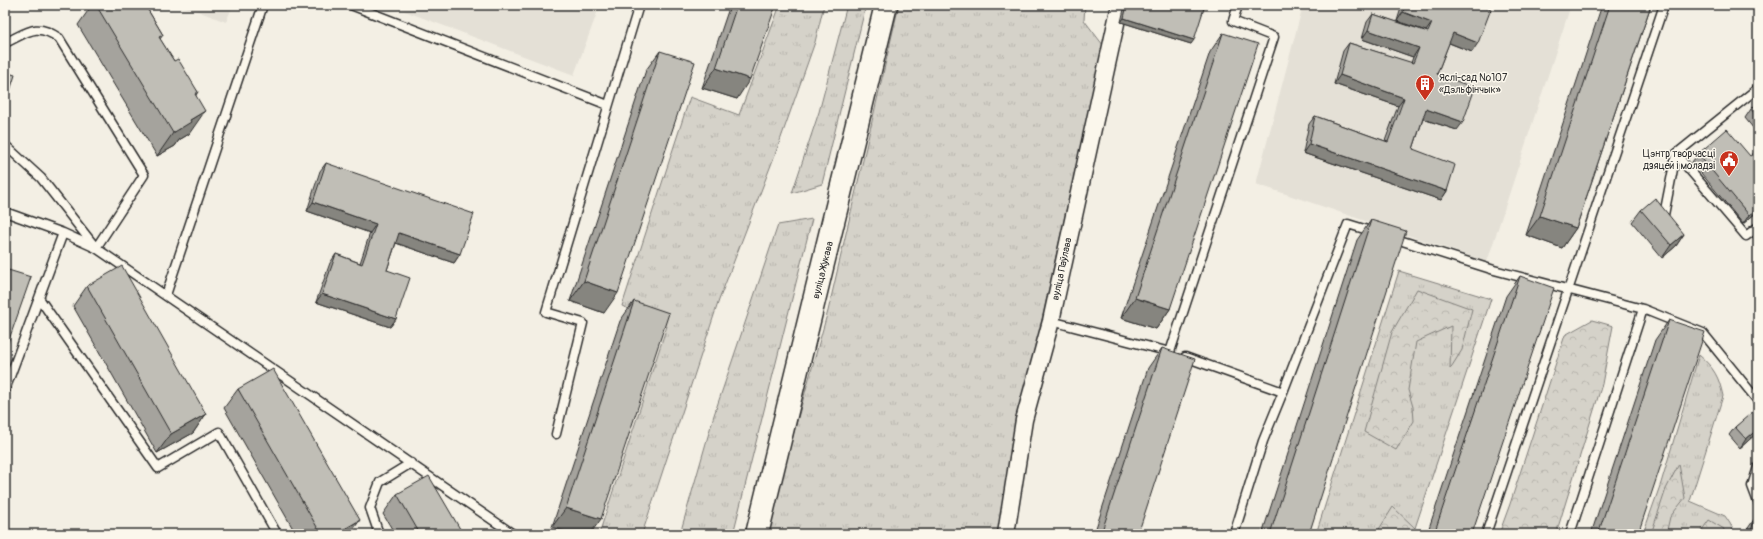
<svg xmlns="http://www.w3.org/2000/svg" width="1763" height="539" font-family="Pangolin,sans-serif">
  <style>
    .built { fill: #e4e0d6 }
    .grass { fill: url(#grass-tufts); stroke: #807e7a }
    .forest { fill: url(#forest-crowns); stroke: #807e7a }
    .lines { fill: none; stroke-linecap: round; stroke-linejoin: round }
    .lane-casing { stroke: #2b2b2b; stroke-width: 11 }
    .street-casing { stroke: #2b2b2b; stroke-width: 19 }
    .secondary-casing { stroke: #2b2b2b; stroke-width: 25 }
    .lane { stroke: #fbf7ec; stroke-width: 8 }
    .street { stroke: #fbf7ec; stroke-width: 16 }
    .secondary { stroke: #fbf7ec; stroke-width: 22 }
    .wall { fill: #a5a39d; stroke: #2b2b2b }
    .shaded-wall { fill: #86857f; stroke: #2b2b2b }
    .building { fill: #c0beb6; stroke: #2b2b2b }
    .labels { text-anchor: middle; dominant-baseline: central; stroke-width: 3; stroke-linejoin: round; paint-order: stroke }
    .poi-label { font-size: 10px; fill: #2b2b2b; stroke: #fbf7ec; text-anchor: start }
    .street-label { font-size: 10px; fill: #2b2b2b; stroke: #fbf7ec }
  </style>
  <defs>
    <pattern id="grass-tufts" width="24" height="20" patternUnits="userSpaceOnUse"><rect width="24" height="20" fill="#d5d2c9"/><path d="M3 7l-1-3M5 7V3M7 7l1-3M15 17l-1-3M17 17v-4M19 17l1-3" fill="none" stroke="#b7b4ad"/></pattern>
    <pattern id="forest-crowns" width="20" height="18" patternUnits="userSpaceOnUse"><rect width="20" height="18" fill="#d5d2c9"/><path d="M2 6a3 3 0 1 1 6 0M12 15a3 3 0 1 1 6 0" fill="none" stroke="#b7b4ad"/></pattern>
  </defs>
  <rect width="100%" height="100%" fill="#f3efe4"/>
  <filter id="ink" filterUnits="userSpaceOnUse"><feTurbulence type="fractalNoise" baseFrequency=".025" numOctaves="2"/><feDisplacementMap in="SourceGraphic" scale="8" xChannelSelector="R" yChannelSelector="G"/><feConvolveMatrix kernelMatrix="1 2 1 2 8 2 1 2 1" color-interpolation-filters="sRGB"/></filter>
  <g filter="url(#ink)">
    <path class="built" d="M182 5H233L226 22Z
      M389 5H600L574 75Z
      M1303 5H1571L1487 262 1256 184Z"/>
    <path class="grass" d="M780 5H824L815 42 776 152 719 300 642 534H599L667 326 622 306 690 97 739 115Z
      M847 5H866L822 184 792 193 819 112Z
      M899 5H1085L1084 20 1103 45 1040 328 1005 534H769L783 471 828 311Z
      M812 219 733 534H680L714 415 778 225Z
      M1399 271 1491 299 1413 534H1316Z
      M1699 355C1714 368 1719 377 1723 396L1690 501 1725 516 1733 528 1731 534H1643L1661 483Z"/>
    <path class="forest" d="M1417 289 1472 309 1462 350 1450 369 1451 326 1416 342 1408 390 1413 407 1414 421 1396 450 1364 432 1392 332Z
      M1592 320 1613 326 1602 384 1556 534H1499L1510 504 1565 335Z
      M1679 464 1685 498 1670 517 1666 534H1651L1666 489Z
      M1393 507 1415 528 1411 534H1376Z
      M1709 520 1724 529 1723 534H1699Z"/>
    <g class="lines">
      <g class="lane-casing">
        <path id="lane" d="M351 5 608 105
          M5 43C28 32 36 22 59 38L144 175 96 248 41 178 5 145
          M1758 88 1676 154 1746 236 1758 227
          M5 212 63 233 96 248 513 534
          M1663 220 1676 154
          M63 233 39 298 158 468 219 432 277 534
          M1393 238 1494 270 1643 309 1703 333 1758 401
          M166 295 263 5
          M1051 321 1170 352
          M1170 352 1274 37 1233 21 1238 5
          M1185 357 1283 392 1348 224 1374 232
          M5 390 39 298
          M556 434 583 323 546 312 639 5
          M1758 467 1752 486 1758 502
          M379 534 370 508 380 482 411 463
          M1234 534 1263 441 1283 392
          M1486 534 1664 5
          M1570 534 1643 309"/>
      </g>
      <g class="street-casing">
        <path id="street" d="M1006 534 1024 420 1051 321 1120 5"/>
      </g>
      <g class="secondary-casing">
        <path id="secondary" d="M757 534 886 5"/>
      </g>
      <use href="#lane" class="lane"/>
      <use href="#street" class="street"/>
      <use href="#secondary" class="secondary"/>
    </g>
    <path class="wall" d="M92 5H145L163 35 160 39 174 61 198 92 196 95 189 134 179 140 175 146 157 156 78 25Z
      M730 5H776L737 99 702 88Z
      M1125 5H1205L1191 44 1121 22Z
      M1402 5H1480L1472 52 1449 43 1437 74 1457 130 1423 119 1413 149 1447 191 1441 200 1303 153 1309 124 1315 116 1385 141 1398 106 1334 84 1343 51 1349 43 1411 63 1413 57 1362 39 1367 22 1373 14 1426 32 1397 21Z
      M1602 5H1651L1576 228 1562 248 1526 235Z
      M1223 33 1170 309 1156 329 1121 318 1210 52Z
      M660 51 604 313 570 301 646 70Z
      M1758 103V134L1745 118 1751 109Z
      M1698 154 1750 156 1758 211 1743 224 1692 162Z
      M326 163 460 254 454 263 396 243 387 270 396 319 390 327 316 302 330 263 336 254 360 263 370 233 307 211 320 171Z
      M1641 210 1684 234 1676 246 1662 258 1632 222Z
      M1371 220 1309 534H1262L1357 240Z
      M1520 276 1472 534H1427L1506 296Z
      M87 286 206 414 193 433 157 453 73 306Z
      M634 301 601 519 552 527 620 321Z
      M1669 320 1638 534H1591L1655 340Z
      M1162 348 1138 534H1094L1148 368Z
      M238 389 350 534H296L224 408Z
      M1758 411V432L1740 448 1729 435 1735 427Z
      M397 494 463 534H395L383 514Z
      M1755 518 1758 534H1744Z"/>
    <path class="shaded-wall" d="M1403 12 1432 23 1426 31 1397 21Z
      M1124 18 1194 40 1191 44 1121 22Z
      M1368 30 1419 48 1413 57 1362 39Z
      M1453 33 1478 43 1472 52 1447 42Z
      M716 68 750 79 737 99 702 88Z
      M1340 75 1404 98 1398 106 1334 84Z
      M5 93 9 94 6 98H5Z
      M1426 109 1463 122 1457 130 1420 118Z
      M205 111 189 134 179 140 175 146 157 156 173 133 190 120Z
      M1309 144 1447 191 1441 200 1303 153Z
      M313 202 376 224 370 233 307 211Z
      M1758 208V211L1743 224 1749 215Z
      M1540 216 1576 228 1562 248 1526 235Z
      M399 233 460 254 454 263 393 242Z
      M1684 234 1676 246 1662 258 1671 245Z
      M584 281 618 293 604 313 570 301Z
      M322 294 396 319 390 327 316 302Z
      M1135 298 1170 309 1156 329 1121 318Z
      M206 414 193 433 157 453 171 434Z
      M1758 429V432L1740 448 1746 439Z
      M566 508 601 519 590 534H572L552 527Z
      M360 520 350 534H336Z"/>
    <path class="building" d="M96 5H145L163 35 159 37 174 61 178 59 198 92 195 94 205 111 190 120 191 122 173 133Z
      M737 5H776L750 79 716 68Z
      M1127 5H1205L1194 40 1124 18Z
      M1405 5H1480L1491 9 1478 43 1453 33 1437 74 1475 88 1463 122 1426 109 1413 149 1455 165 1447 191 1309 144 1315 116 1388 142 1404 98 1340 75 1349 43 1413 63 1419 48 1368 30 1373 14 1428 32 1432 23 1403 12Z
      M1610 5H1651L1576 228 1540 216Z
      M1223 33 1258 44 1170 309 1135 298Z
      M660 51 695 62 618 293 584 281Z
      M5 72 15 75 9 94 5 93Z
      M1758 103V118L1751 109Z
      M1727 129 1750 156 1758 150V163L1757 164 1758 166V208L1749 215 1698 154Z
      M5 158 9 159 5 172Z
      M326 163 474 214 460 254 399 233 387 270 410 278 396 319 322 294 336 254 362 264 376 224 313 202Z
      M1655 198 1684 234 1671 245 1641 210Z
      M1371 220 1406 231 1309 534H1270Z
      M122 266 206 414 171 434 87 286Z
      M5 269 31 277 5 351Z
      M1520 276 1554 288 1472 534H1434Z
      M634 301 669 313 601 519 566 508Z
      M1669 320 1705 332 1638 534H1598Z
      M1162 348 1195 359 1138 534H1101Z
      M273 369 360 520 336 534H321L238 389Z
      M1756 409 1758 411V429L1746 439 1735 427Z
      M429 476 463 534H420L397 494Z
      M1755 518 1758 519V534H1750Z"/>
  </g>
  <defs>
    <g id="building-pin" transform="scale(1)"><path d="M0 17L-7.5 6A9.5 9.5 0 1 1 7.5 6Z" fill="#c8321e" stroke="#fbf7ec"/><path d="M-4-6H4V6H1V3H-1V6H-4ZM-2.5-4.3h1.7v1.8h-1.7ZM.8-4.3h1.7v1.8H.8ZM-2.5-1h1.7V.8h-1.7ZM.8-1h1.7V.8H.8Z" fill="#fff"/></g>
    <g id="civic-pin" transform="scale(1)"><path d="M0 17L-7.5 6A9.5 9.5 0 1 1 7.5 6Z" fill="#c8321e" stroke="#fbf7ec"/><path d="M-.6-6.5H3V-4.5H.6V-3L4-1V1h2V6H-6V1h2V-1L-.6-3ZM-1.2 2.5V6h2.4V2.5Z" fill="#fff"/></g>
  </defs>
  <g fill-rule="evenodd">
    <use href="#building-pin" x="1425" y="84"/>
    <use href="#civic-pin" x="1729" y="160"/>
  </g>
  <g class="labels">
    <g class="poi-label">
      <text x="1439" y="78">Яслі-сад №107<tspan x="1439" dy="12">«Дэльфінчык»</tspan></text>
      <text x="1715" y="154" text-anchor="end">Цэнтр творчасці<tspan x="1715" dy="12">дзяцей і моладзі</tspan></text>
    </g>
    <g class="street-label">
      <text transform="translate(1062 269) rotate(-78)">вуліца Паўлава</text>
      <text transform="translate(823 270) rotate(-76)">вуліца Жукава</text>
    </g>
  </g>
  <rect width="1763" height="539" fill="none" stroke="#fbf7ec" stroke-width="20"/>
  <rect x="10" y="10" width="1743" height="519" fill="none" stroke="#2b2b2b" stroke-width="1.5" filter="url(#ink)"/>
</svg>
